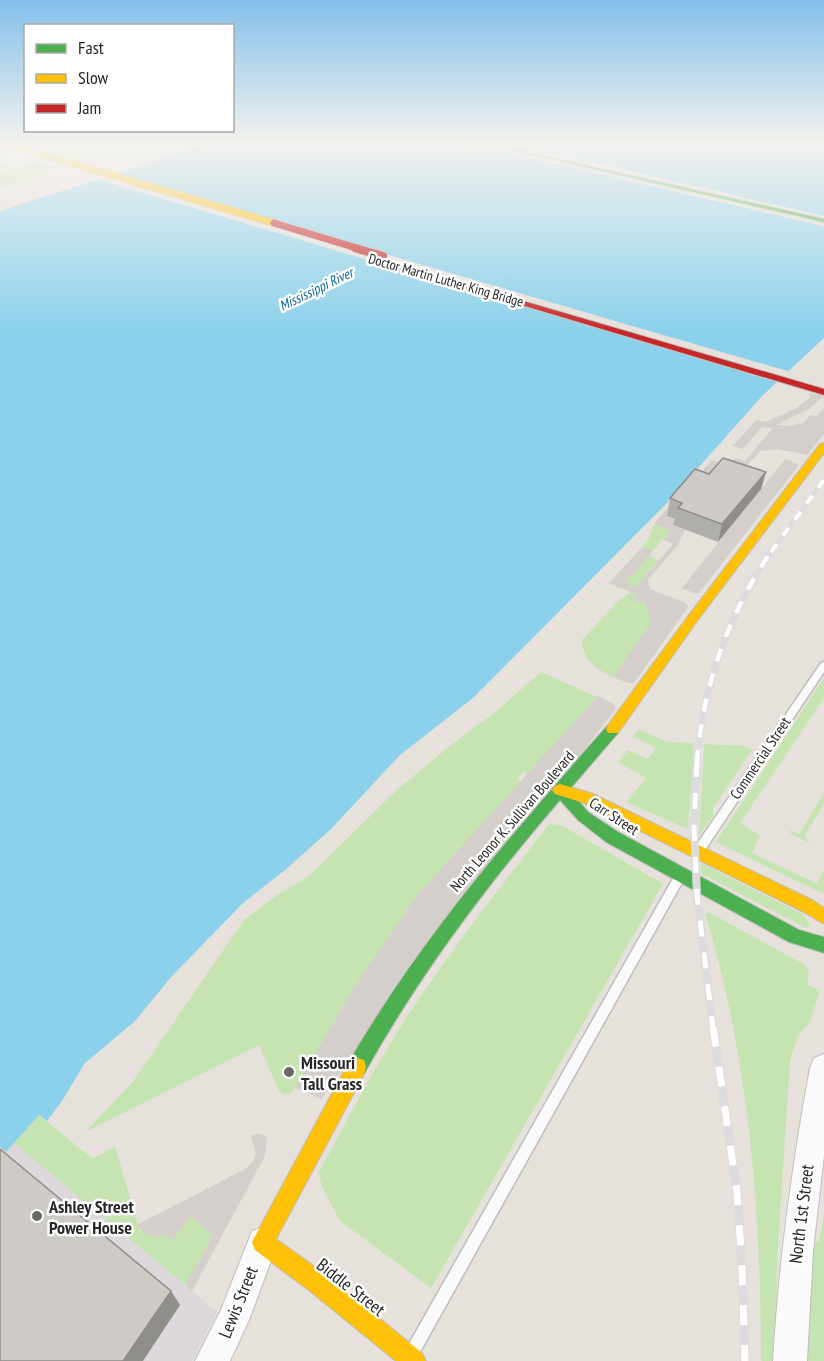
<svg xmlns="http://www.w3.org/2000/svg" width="824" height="1361" font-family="'PT Sans Narrow',sans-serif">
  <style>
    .industrial { fill: #dcd8db }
    .green { fill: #c6e3b2 }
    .plaza { fill: #d4cfca }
    .water { fill: #8bd1eb }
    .pier { fill: #e6e1db }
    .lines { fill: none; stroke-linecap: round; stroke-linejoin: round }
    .lane-casing { stroke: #bfbdbd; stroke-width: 3 }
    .street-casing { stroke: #bfbdbd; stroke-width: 2 }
    .fast-casing { stroke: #bfbdbd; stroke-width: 2 }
    .slow-casing { stroke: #bfbdbd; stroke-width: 2 }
    .jam-casing { stroke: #bfbdbd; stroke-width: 2 }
    .lane { fill: #fbfafa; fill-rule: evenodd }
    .street { fill: #fbfafa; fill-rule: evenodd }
    .fast { fill: #4caf50; fill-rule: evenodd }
    .slow { fill: #ffc107; fill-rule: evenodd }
    .jam { fill: #c62828; fill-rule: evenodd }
    .tram { stroke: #dcdbdd; stroke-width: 1.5 }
    .rail-far4-casing { stroke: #dcdbdd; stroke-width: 3 }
    .rail-far3-casing { stroke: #dcdbdd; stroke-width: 5 }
    .rail-far2-casing { stroke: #dcdbdd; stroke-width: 7 }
    .rail-far1-casing { stroke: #dcdbdd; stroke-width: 8 }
    .rail-casing { stroke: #dcdbdd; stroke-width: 9 }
    .rail-far4 { stroke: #fff; stroke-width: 2; stroke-dasharray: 7; stroke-linecap: butt }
    .rail-far3 { stroke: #fff; stroke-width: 4; stroke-dasharray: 10; stroke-linecap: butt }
    .rail-far2 { stroke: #fff; stroke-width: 4.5; stroke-dasharray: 13; stroke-linecap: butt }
    .rail-far1 { stroke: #fff; stroke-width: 5; stroke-dasharray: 16; stroke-linecap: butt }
    .rail { stroke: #fff; stroke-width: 7; stroke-dasharray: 20; stroke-linecap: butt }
    .slow-bridge-casing { stroke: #bfbdbb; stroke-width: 8; stroke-linecap: butt }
    .jam-bridge-far1-casing { stroke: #bfbdbb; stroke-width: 8; stroke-linecap: butt }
    .jam-bridge-casing { stroke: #bfbdbb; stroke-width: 10; stroke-linecap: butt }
    .slow-bridge { stroke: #ffc107; stroke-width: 7 }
    .jam-bridge-far1 { stroke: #c62828; stroke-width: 7 }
    .jam-bridge { stroke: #c62828; stroke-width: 8 }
    .wall { fill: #b1afab }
    .shaded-wall { fill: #908e8b }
    .building { fill: #cecbc7; stroke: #908e8b; stroke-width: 1.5 }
    .poi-dot { fill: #6a6866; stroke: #fff; stroke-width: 2 }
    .labels { text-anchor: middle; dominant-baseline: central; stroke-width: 5; stroke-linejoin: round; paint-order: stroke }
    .far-street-label { font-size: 14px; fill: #272727; stroke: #fff }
    .far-water-label { font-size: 14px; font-style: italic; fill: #086599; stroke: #fff }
    .street-label { font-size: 15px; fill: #272727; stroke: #fff }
    .near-poi-label { font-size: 18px; font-weight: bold; fill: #272727; stroke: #fff; text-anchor: start }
    .near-street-label { font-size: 18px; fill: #272727; stroke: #fff }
  </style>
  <rect width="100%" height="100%" fill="#e6e1db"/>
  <path class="industrial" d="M14 1143 217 1312 192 1361H0V1147L6 1152Z"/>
  <path class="green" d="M101 142H165L144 148 106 152 77 158 51 156Z
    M37 161 59 168 0 188V172Z
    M654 524 671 530 653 551 642 547 649 538Z
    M649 556 659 560 636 587 625 582Z
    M631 592 646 602 651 624 613 677C597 670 582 659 582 640L619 600Z
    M541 672 597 697 529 774 523 772 517 779 521 782 362 975 292 1092 284 1095 279 1091 259 1045 85 1132 132 1083 244 920 276 896 309 876 398 789 451 745 493 714Z
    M824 678V698L740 823 760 836 752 853 817 884 824 870V894L716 842Z
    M638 729 667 742 694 743 688 829 626 802 646 778 618 762 628 750 648 759 656 748 634 737Z
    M704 744 744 746 752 750 713 808V816L699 835Z
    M824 793V804L804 836 811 843 791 834 790 830 799 834Z
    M549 824 561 825 663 884 431 1288 340 1221 322 1187 319 1172C347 1121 373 1069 405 1020 449 952 500 888 549 824Z
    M701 863 804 915 810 926 806 928 702 874Z
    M705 913 712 914 805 965 809 973 807 985 820 990 810 1022 798 1036 790 1061 777 1260 776 1361H761C761 1210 749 1058 705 913Z
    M39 1115 93 1159 115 1146 139 1229C166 1242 170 1233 191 1216L213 1236 185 1285 14 1143Z
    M824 1215V1361H805L810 1239 819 1242Z"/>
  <path class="plaza" d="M809 393 824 396 809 409 776 425 790 426 804 423 810 415 817 416 824 408V434L807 455 778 449 761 451 743 469 687 488 712 460 729 465 735 458 745 461 773 428 762 427 743 449 733 446 756 420 766 422 796 408 810 398Z
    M785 459 799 465 699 593H694L682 588Z
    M675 500 667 516 678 520 674 526 685 530 678 545 648 580 650 589 686 603 688 607 634 683H628L613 677 651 623 645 602H636L635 594 609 583 642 547 653 551 626 582 636 587 673 544 663 540 671 530 654 524Z
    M598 696 614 704 616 708 321 1099 295 1087 362 975 420 892Z
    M258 1133 267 1137 265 1156 192 1291 185 1285 213 1236 191 1216 172 1240 165 1236 147 1235 137 1225 247 1168 254 1160 256 1153 251 1136Z"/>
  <path class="water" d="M214 142H824V338L763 395 666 504 473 698 400 755 331 829 285 870 243 903 172 976 135 1021 84 1064 62 1101 47 1121 39 1115 6 1152 0 1147V211Z"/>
  <path class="pier" d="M461 142H501L699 187 824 216V226Z
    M107 173 791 372 780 383 93 178Z"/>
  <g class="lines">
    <g class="lane-casing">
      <path id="lane" d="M824 662V672L703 853 699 854 695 853 694 850 695 847 821 663Z
        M679 873 683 875 684 878 683 881 420 1352 415 1355 410 1352 407 1347 410 1342 675 875Z"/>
    </g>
    <g class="street-casing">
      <path id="street" d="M64 142H76L0 166V160Z
        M824 1054V1155L813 1251 807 1361H773C779 1262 792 1165 810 1068L814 1058Z
        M263 1227 274 1231 278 1242 249 1320 230 1361H195L221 1310 252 1231Z"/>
    </g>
    <g class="fast-casing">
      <path id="fast" d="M474 142H483L824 219V223Z
        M613 724 618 725 620 729 618 733 569 790 588 812 618 832 799 930 824 937V953L789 942 606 842 578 820 560 800C486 886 419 975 364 1074L357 1076 350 1074 348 1067 350 1060C424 934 512 834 608 725Z"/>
    </g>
    <g class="slow-casing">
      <path id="slow" d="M824 443V453L697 621 618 733H608L606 729 608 725 689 615 820 444Z
        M560 784 593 794 812 900 824 908V924L800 910 584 803 555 794 552 790 555 786Z
        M357 1058 364 1060 366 1067 364 1074 276 1239 326 1275 422 1353 426 1361H396L310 1291 255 1250 252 1242 350 1060Z"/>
    </g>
    <g class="jam-casing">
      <path id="jam" d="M373 257 824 389V395L373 261Z"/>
    </g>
    <use href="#lane" class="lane"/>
    <use href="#street" class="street"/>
    <use href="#fast" class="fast"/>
    <use href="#slow" class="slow"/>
    <use href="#jam" class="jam"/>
    <path class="tram" d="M472 142 824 223"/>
    <g class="rail-far4-casing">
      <path id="rail-far4" d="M0 171 96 142"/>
    </g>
    <g class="rail-far3-casing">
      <path id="rail-far3" d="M771 552 824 480"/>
    </g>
    <g class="rail-far2-casing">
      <path id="rail-far2" d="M697 763C702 687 729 613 772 550"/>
    </g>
    <g class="rail-far1-casing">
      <path id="rail-far1" d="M697 761 694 827 697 895 713 1028"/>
    </g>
    <g class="rail-casing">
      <path id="rail" d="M713 1027 737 1192 742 1265 745 1361"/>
    </g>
    <use href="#rail-far4" class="rail-far4"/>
    <use href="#rail-far3" class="rail-far3"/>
    <use href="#rail-far2" class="rail-far2"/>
    <use href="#rail-far1" class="rail-far1"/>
    <use href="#rail" class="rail"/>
    <g class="slow-bridge-casing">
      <path id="slow-bridge" d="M0 142 274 223"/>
    </g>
    <g class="jam-bridge-far1-casing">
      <path id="jam-bridge-far1" d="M274 223 360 249"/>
    </g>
    <g class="jam-bridge-casing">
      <path id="jam-bridge" d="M355 248 383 256"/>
    </g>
    <use href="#slow-bridge" class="slow-bridge"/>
    <use href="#jam-bridge-far1" class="jam-bridge-far1"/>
    <use href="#jam-bridge" class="jam-bridge"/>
  </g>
  <path class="wall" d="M766 472 761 489 718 542 673 525 675 519 667 516 670 498 709 474Z"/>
  <path class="shaded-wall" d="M766 472 761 489 718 542 722 524Z
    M171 1291 180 1305 143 1361H123Z"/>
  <path class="building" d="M723 458 766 472 722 524 678 508 682 503 670 498 695 469 709 474Z
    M0 1149 171 1291 123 1361H0Z"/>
  <linearGradient id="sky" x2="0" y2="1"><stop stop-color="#83c0e9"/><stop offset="0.43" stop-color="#f4f2ef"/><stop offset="1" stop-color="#f4f2ef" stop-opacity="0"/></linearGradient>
  <rect width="824" height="332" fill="url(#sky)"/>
  <g class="poi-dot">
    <circle cx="289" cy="1072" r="6"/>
    <circle cx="37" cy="1216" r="6"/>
  </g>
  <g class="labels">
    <g class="far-street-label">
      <text transform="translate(446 280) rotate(16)">Doctor Martin Luther King Bridge</text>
    </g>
    <g class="far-water-label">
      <text transform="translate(316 289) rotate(-26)">Mississippi River</text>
    </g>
    <g class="street-label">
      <text transform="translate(760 758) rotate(-56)">Commercial Street</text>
      <text transform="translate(614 816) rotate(33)">Carr Street</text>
      <text transform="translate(512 821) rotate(-49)">North Leonor K. Sullivan Boulevard</text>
    </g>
    <g class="near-poi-label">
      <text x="301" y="1062">Missouri<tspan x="301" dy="21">Tall Grass</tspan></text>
      <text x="49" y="1206">Ashley Street<tspan x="49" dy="21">Power House</tspan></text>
    </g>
    <g class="near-street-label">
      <text transform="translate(801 1214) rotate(-83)">North 1st Street</text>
      <text transform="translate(351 1287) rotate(38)">Biddle Street</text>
      <text transform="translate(238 1302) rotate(-68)">Lewis Street</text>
    </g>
  </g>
  <rect x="24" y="24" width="210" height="108" fill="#ffffff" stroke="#a9a9a9" stroke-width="1.5"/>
  <rect x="36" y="44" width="30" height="9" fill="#4caf50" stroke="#a9a9a9" stroke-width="1.5"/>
  <text x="78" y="54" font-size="18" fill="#272727">Fast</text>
  <rect x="36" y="74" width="30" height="9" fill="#ffc107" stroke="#a9a9a9" stroke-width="1.5"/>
  <text x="78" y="84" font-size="18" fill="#272727">Slow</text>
  <rect x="36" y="104" width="30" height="9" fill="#c62828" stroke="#a9a9a9" stroke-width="1.5"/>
  <text x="78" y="114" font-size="18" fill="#272727">Jam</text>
</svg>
